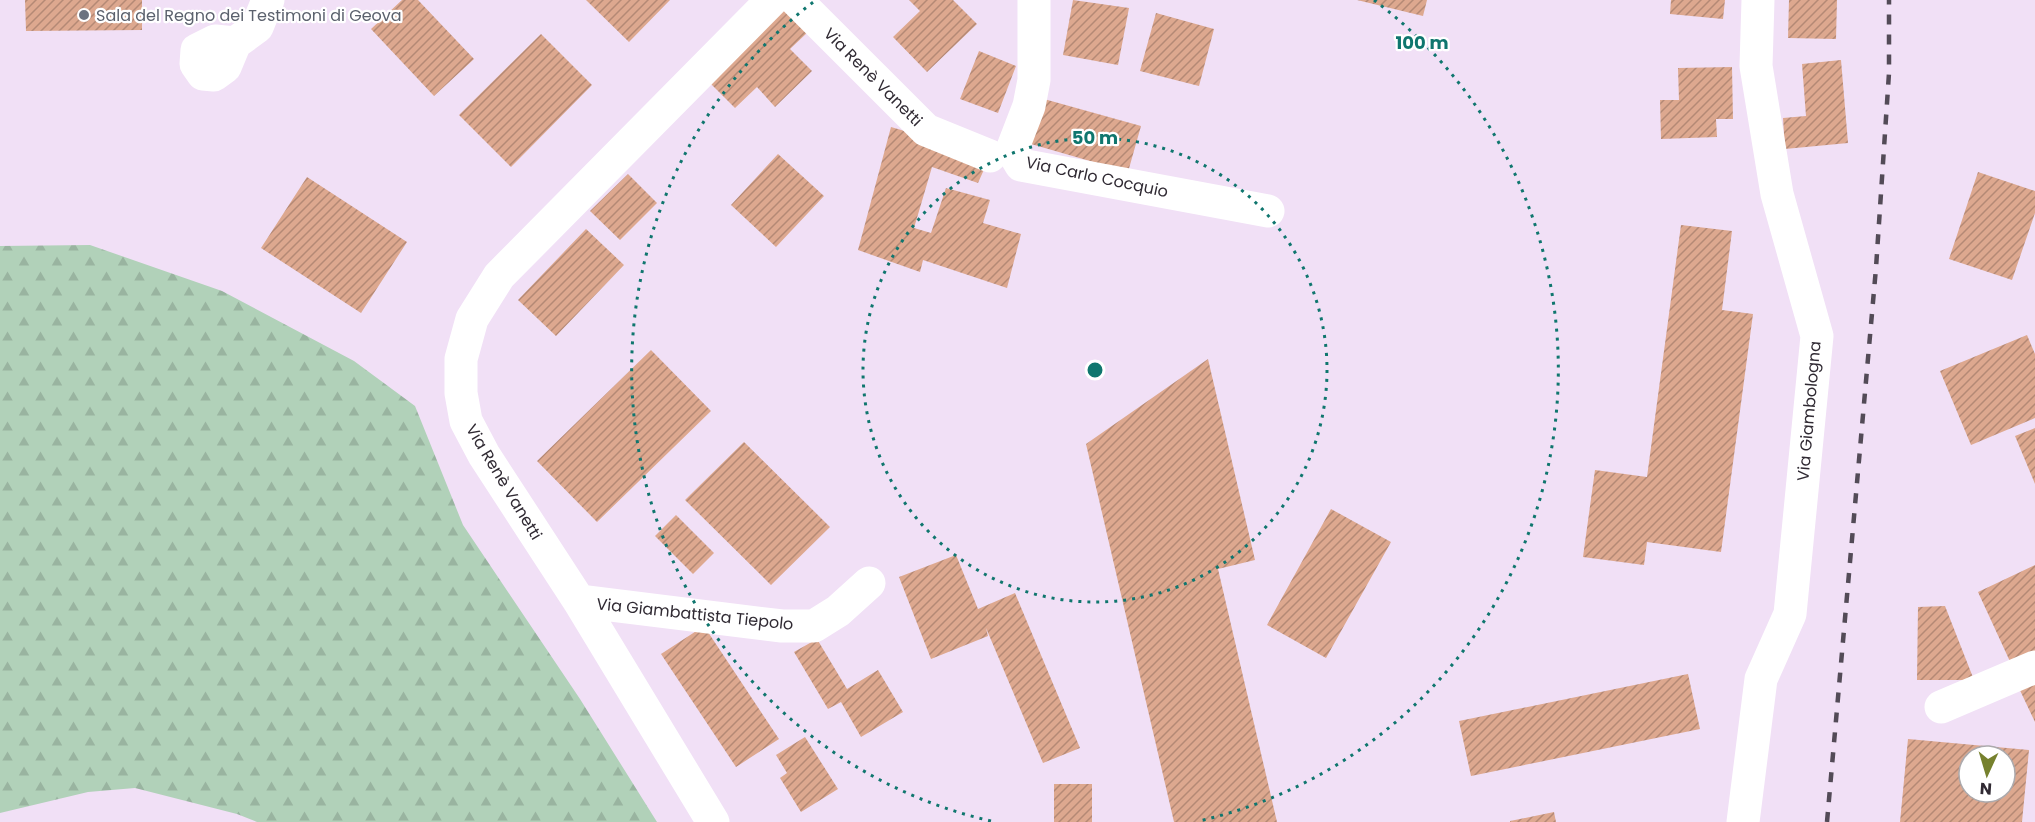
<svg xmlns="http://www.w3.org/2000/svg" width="2035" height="822" font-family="Poppins,sans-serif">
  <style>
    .forest { fill: url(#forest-firs) }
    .building { fill: url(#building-hatch); fill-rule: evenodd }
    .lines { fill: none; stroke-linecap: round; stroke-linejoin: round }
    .minor { stroke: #fff; stroke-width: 33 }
    .rail { stroke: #534b57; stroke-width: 4.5; stroke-dasharray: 10 10; stroke-linecap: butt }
    .ring { fill: none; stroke: #0f766e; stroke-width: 3; stroke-dasharray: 3 6 }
    .worship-dot { fill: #6b7280; stroke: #fff; stroke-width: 2 }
    .labels { text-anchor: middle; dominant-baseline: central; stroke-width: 4.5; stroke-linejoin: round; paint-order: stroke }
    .worship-label { font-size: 16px; fill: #5b616d; stroke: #fff; text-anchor: start }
    .street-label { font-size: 16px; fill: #302a33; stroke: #fff }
    .centre { fill: #0f766e; stroke: #fff; stroke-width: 3 }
    .ring-label { font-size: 18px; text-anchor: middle; font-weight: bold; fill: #0f766e; stroke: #fff; stroke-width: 4.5; stroke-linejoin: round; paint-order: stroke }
  </style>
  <defs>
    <pattern id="forest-firs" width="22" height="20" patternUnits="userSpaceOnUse" patternTransform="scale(1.5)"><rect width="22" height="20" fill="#b1d1b9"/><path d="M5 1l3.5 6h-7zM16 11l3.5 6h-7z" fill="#99b4a0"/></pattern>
    <pattern id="building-hatch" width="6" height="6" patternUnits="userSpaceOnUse" patternTransform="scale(1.5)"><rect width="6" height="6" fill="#dda88f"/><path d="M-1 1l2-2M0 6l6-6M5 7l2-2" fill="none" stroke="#b48975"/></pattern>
  </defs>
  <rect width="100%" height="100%" fill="#f1e0f6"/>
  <path class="forest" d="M90 245 222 291 354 361 415 406 463 525 580 699 657 822H257L237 814 135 788 88 792 0 813V246Z"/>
  <path class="building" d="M25 0H142V30L26 31Z
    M402 0H418L474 59 434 96 371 29Z
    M586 0H670L629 42Z
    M909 0H953L977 24 927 72 893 37 920 11Z
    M1073 0 1129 8 1118 65 1063 55Z
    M1357 0H1427L1423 16Z
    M1671 0H1725L1723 19 1670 14Z
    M1789 0H1837L1836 39 1788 38Z
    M786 7 809 31 790 49 812 71 775 107 757 87 735 108 709 82Z
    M1156 13 1214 29 1199 86 1140 71Z
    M541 34 592 85 511 167 459 115Z
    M979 51 1016 66 998 113 960 99Z
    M1841 60 1848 143 1785 149 1783 118 1806 116 1802 64Z
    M1732 67 1733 119H1716L1717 137 1661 139 1660 100H1679L1678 68Z
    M1044 99 1141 126 1128 172 1031 144Z
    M891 127 990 156 978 183 932 167 914 228 931 233 946 188 990 200 983 223 1021 234 1007 288 923 260 920 272 858 250Z
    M778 154 824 196 776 247 731 205Z
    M1978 172 2035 191V213L2012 280 1949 259Z
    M628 174 657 203 620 240 590 211Z
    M307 177 407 242 361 313 261 248Z
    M1681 225 1732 231 1722 310 1753 314 1721 552 1647 542 1644 565 1583 557 1595 470 1647 477Z
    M586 229 624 265 556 336 518 300Z
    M2027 335 2035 354V418L1971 445 1940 371Z
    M651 350 711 411 597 522 537 461Z
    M1208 359 1255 560 1218 569 1277 822H1174L1086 444Z
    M2035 428V484L2015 436Z
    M744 442 830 527 771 585 685 500Z
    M1331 509 1391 542 1326 658 1267 625Z
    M676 515 714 553 693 574 655 536Z
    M956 555 978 609 1015 593 1080 748 1043 763 986 628 988 636 931 659 899 577Z
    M2035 565V658L2013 668 1978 592Z
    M1945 606 1974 680H1917L1918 607Z
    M704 626 779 739 736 767 661 654Z
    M817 639 847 689 878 670 903 712 861 737 841 702 828 709 794 652Z
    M1688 674 1700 729 1471 776 1459 721Z
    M2035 675V722L2017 684Z
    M805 737 838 789 801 812 780 778 787 773 776 755Z
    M1908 739 2029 750 2022 822H1900ZM1969 756H2005V792H1969Z
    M1054 784H1092V822H1054Z
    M1554 812 1556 822H1510V821Z"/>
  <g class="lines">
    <path class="minor" d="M796 0 926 130 990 156
      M1034 0V80L1029 106 1012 150 1021 165 1268 211
      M235 43 215 41 197 50 196 64 203 74 214 75 225 67 235 43 257 27 268 0
      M579 601 782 626H814L838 611 869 583
      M1941 707 2035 667
      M713 822 579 601 484 455 466 421 461 393V359L472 319 499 276 772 0
      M1743 822 1761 679 1790 614 1817 336 1777 194 1756 66 1758 0"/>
    <path class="rail" d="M1827 822 1876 268 1889 73V0"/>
  </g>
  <g class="ring">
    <circle cx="1095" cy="370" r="232"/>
    <path d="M991 821A463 463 0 0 1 816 0M1374 0A463 463 0 0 1 1199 821"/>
  </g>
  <circle class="worship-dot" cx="84" cy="15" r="6"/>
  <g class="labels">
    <g class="worship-label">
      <text x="96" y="15">Sala del Regno dei Testimoni di Geova</text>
    </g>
    <g class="street-label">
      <text transform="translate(873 77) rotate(45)">Via Renè Vanetti</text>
      <text transform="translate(1097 177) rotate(12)">Via Carlo Cocquio</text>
      <text transform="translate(1809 411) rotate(-85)">Via Giambologna</text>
      <text transform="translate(504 482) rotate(59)">Via Renè Vanetti</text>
      <text transform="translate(695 614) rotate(6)">Via Giambattista Tiepolo</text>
    </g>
  </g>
  <circle cx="1095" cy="370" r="9" class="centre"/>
  <g class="ring-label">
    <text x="1422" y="49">100 m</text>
    <text x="1095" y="144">50 m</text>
  </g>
  <g transform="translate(1987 774) rotate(184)"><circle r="28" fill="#ffffff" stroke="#acaaad" stroke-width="1.5"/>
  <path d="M0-4.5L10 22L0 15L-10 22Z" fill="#76812e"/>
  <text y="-9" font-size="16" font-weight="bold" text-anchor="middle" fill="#302a33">N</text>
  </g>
</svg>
